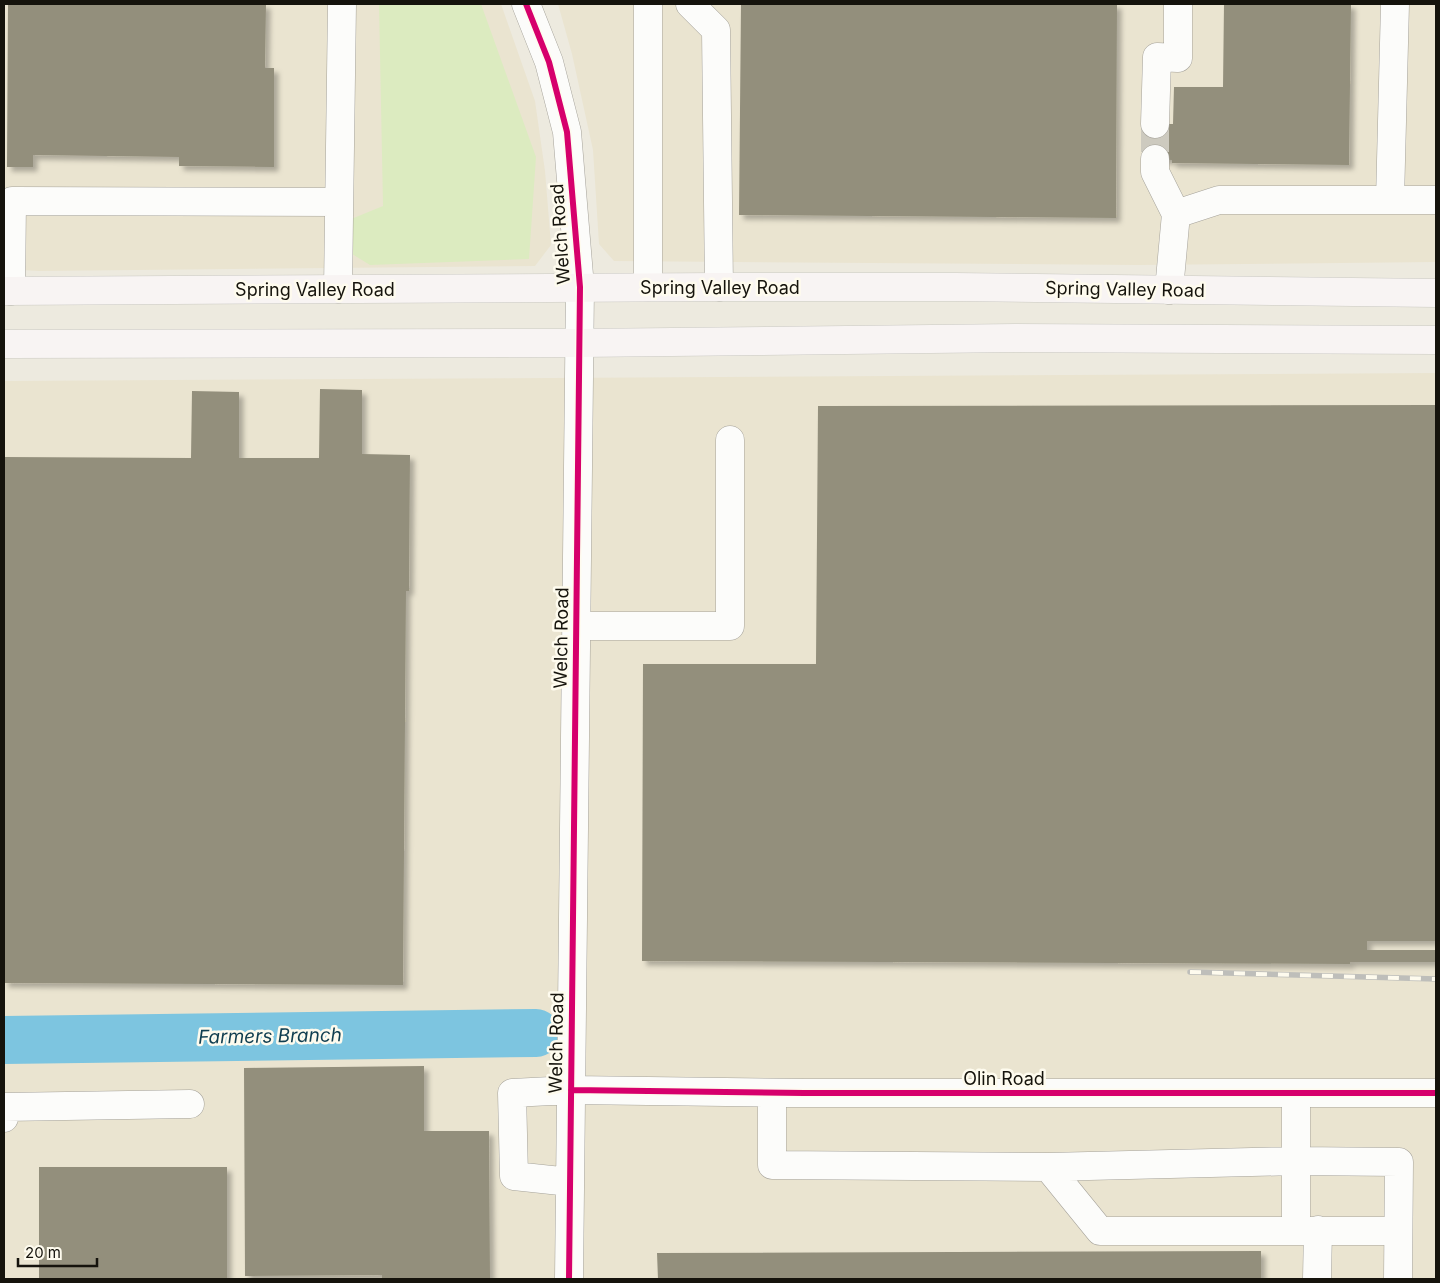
<svg xmlns="http://www.w3.org/2000/svg" width="1440" height="1283" font-family="Inter,sans-serif">
  <style>
    .built { fill: #eae4d0 }
    .green { fill: #dcebc0 }
    .lines { fill: none; stroke-linecap: round; stroke-linejoin: round }
    .river { stroke: #7dc5e0; stroke-width: 48 }
    .building { fill: #938f7c; filter: url(#shadow) }
    .minor-tunnel { stroke: #cdcabf; stroke-width: 28; stroke-dasharray: 28 14; stroke-linecap: butt }
    .minor-casing { stroke: #a5a29a; stroke-width: 29 }
    .major-casing { stroke: #cac9c3; stroke-width: 29 }
    .minor { stroke: #fcfcfa; stroke-width: 28 }
    .major { stroke: #f8f4f3; stroke-width: 28 }
    .rail-casing { stroke: #bebeba; stroke-width: 5.5 }
    .rail { stroke: #fefbee; stroke-width: 4; stroke-dasharray: 11; stroke-linecap: butt }
    .cycleway-casing { stroke: #fefbee; stroke-width: 9 }
    .cycleway { stroke: #d6006c; stroke-width: 6 }
    .labels { text-anchor: middle; dominant-baseline: central; stroke-width: 5; stroke-linejoin: round; paint-order: stroke }
    .street-label { font-size: 18px; fill: #15130c; stroke: #fefbee }
    .water-label { font-size: 19px; font-style: italic; fill: #103e50; stroke: #fefbee }
  </style>
  <defs>
    <filter id="shadow"><feDropShadow dx="4.5" dy="4.5" stdDeviation="2.5" flood-color="#0004"/></filter>
  </defs>
  <rect width="100%" height="100%" fill="#edeadf"/>
  <path class="built" d="M4 4H501L535 101 545 171 551 245 535 266 39 271 4 269Z
    M558 4H1436V262L1138 265 614 261 599 244 593 150 572 54Z
    M1436 373V1279H4V381Z"/>
  <path class="green" d="M379 4H481L536 157 529 259 370 265 344 249 339 224 383 206Z"/>
  <g class="lines">
    <path class="river" d="M4 1040 536 1033"/>
  </g>
  <path class="building" d="M8 4H266L265 68H274V167L179 166V157L33 155V167H7Z
    M741 4H1117L1116 218 739 215Z
    M1224 4H1351L1349 165 1172 163V160L1149 159V124H1173L1174 87H1223Z
    M320 389 362 390V454L410 455 409 591H406L403 985 4 983V457L191 458 192 391 239 392V458H319Z
    M1436 405V941H1367V950H1436V962H1350V964L642 961 643 664H816L818 406Z
    M424 1066V1131H489L490 1279H382V1275L245 1276 244 1068Z
    M39 1167H227V1279H39Z
    M1261 1251V1279H658L657 1253Z"/>
  <g class="lines">
    <path class="minor-tunnel" d="M1155 124V159"/>
    <g class="minor-casing">
      <path id="minor" d="M526 4 549 62 567 132 580 287 569 1279
        M648 4V287
        M690 4 716 30 719 287
        M1155 124 1157 57 1178 58V4
        M1155 159V172L1176 214
        M1390 200 1395 4
        M338 289 342 4
        M1169 290 1176 214 1219 200H1436
        M11 291 12 201 339 202
        M577 626H730V440
        M772 1093V1165L1048 1167 1296 1161 1399 1162 1398 1279
        M1296 1093V1230
        M4 1118V1107L190 1104
        M1048 1167 1100 1231H1398
        M570 1182 514 1176 512 1093 571 1090 804 1093H1436
        M1317 1279 1318 1230"/>
    </g>
    <g class="major-casing">
      <path id="major" d="M4 291 719 287H955L1436 293
        M4 344 580 343 1015 338 1436 340"/>
    </g>
    <use href="#minor" class="minor"/>
    <use href="#major" class="major"/>
    <g class="rail-casing">
      <path id="rail" d="M1190 972 1436 979"/>
    </g>
    <use href="#rail" class="rail"/>
    <g class="cycleway-casing">
      <path id="cycleway" d="M526 4 549 62 567 132 580 287 569 1279
        M571 1090 804 1093H1436"/>
    </g>
    <use href="#cycleway" class="cycleway"/>
  </g>
  <g class="labels">
    <g class="street-label">
      <text transform="translate(560 234) rotate(-94)">Welch Road</text>
      <text x="720" y="287">Spring Valley Road</text>
      <text x="315" y="289">Spring Valley Road</text>
      <text transform="translate(1125 289) rotate(1)">Spring Valley Road</text>
      <text transform="translate(561 638) rotate(-89)">Welch Road</text>
      <text transform="translate(556 1043) rotate(-89)">Welch Road</text>
      <text x="1004" y="1078">Olin Road</text>
    </g>
    <g class="water-label">
      <text transform="translate(270 1036) rotate(-1)">Farmers Branch</text>
    </g>
  </g>
  <rect width="1440" height="1283" fill="none" stroke="#15130c" stroke-width="10"/>
  <path d="M18 1258v8h79v-8" fill="none" stroke="#15130c" stroke-width="2.5"/>
  <text x="25" y="1258" font-size="15" fill="#15130c" stroke="#fefbee" stroke-width="4" paint-order="stroke">20 m</text>
</svg>
